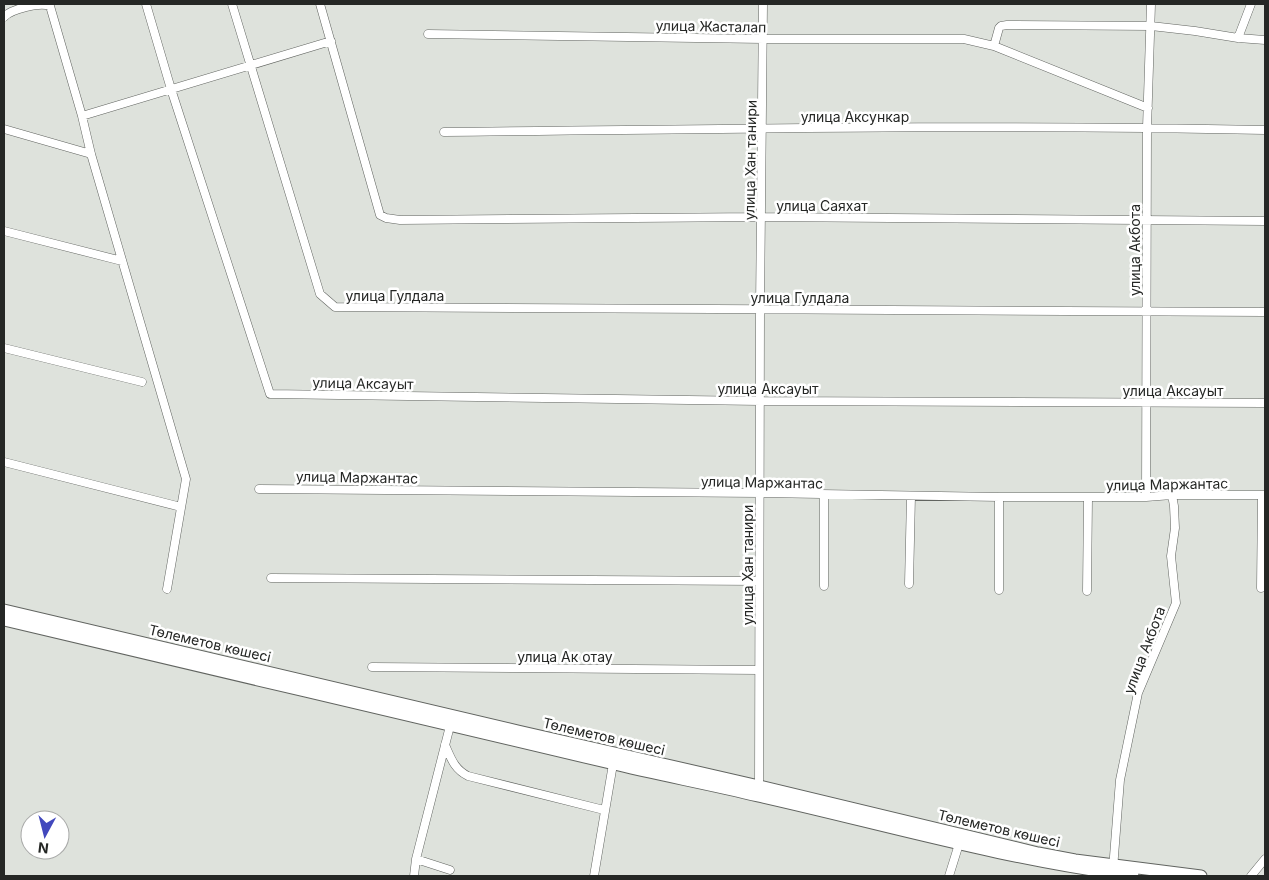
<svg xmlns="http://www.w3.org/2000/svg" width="1269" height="880" font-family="Inter,sans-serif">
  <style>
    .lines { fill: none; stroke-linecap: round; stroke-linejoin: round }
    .minor-casing { stroke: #616460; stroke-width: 9 }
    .primary-casing { stroke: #616460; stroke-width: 13 }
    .minor { stroke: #fff; stroke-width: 8 }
    .primary { stroke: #fff; stroke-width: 11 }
    .labels { text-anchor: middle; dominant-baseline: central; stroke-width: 5; stroke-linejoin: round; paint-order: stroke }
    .street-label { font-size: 14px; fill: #252725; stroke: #fff }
  </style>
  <rect width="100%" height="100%" fill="#dee2dc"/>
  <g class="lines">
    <g class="minor-casing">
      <path id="minor" d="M146 4 171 89 270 394 760 401 1265 403
        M232 4 320 294 335 307 1265 312
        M320 4 380 215 386 218 400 220 761 217 1265 221
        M4 17C11 9 40 2 50 6L82 116 91 154 186 479 167 589
        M428 34 763 39H964L994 46 1148 108
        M1238 38 1251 4
        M994 46 999 28 1001 26 1007 25 1151 26 1195 31 1238 38 1265 40
        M82 116 331 41
        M4 129 91 154
        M444 132C718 129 992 124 1265 130
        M4 231 122 261
        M4 348 142 382
        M4 462 181 507
        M259 489 760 493 999 497H1146L1172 495H1265
        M1146 497 1147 128 1151 4
        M271 578 759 581
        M909 584 911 496
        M824 586V495
        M1261 588 1262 495
        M999 590V497
        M1087 591 1088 498
        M372 667 759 670
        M445 745C451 758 454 769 468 776L604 810
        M759 789 760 309 763 4
        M416 859 450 870
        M1113 869 1120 780 1138 693 1176 603 1171 556 1175 528 1174 506 1172 495
        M414 876 416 859 451 722
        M594 876 613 764
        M949 876 959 844
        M1251 876 1265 859"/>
    </g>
    <g class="primary-casing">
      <path id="primary" d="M4 610 518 731 759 786 1038 853 1075 860 1201 876
        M4 620C206 667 408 716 610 763 659 775 709 784 758 796 883 824 1006 860 1133 876"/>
    </g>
    <use href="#minor" class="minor"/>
    <use href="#primary" class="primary"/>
  </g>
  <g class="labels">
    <g class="street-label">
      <text transform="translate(711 26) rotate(1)">улица Жасталап</text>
      <text x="855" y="116">улица Аксункар</text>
      <text transform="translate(750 160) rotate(-89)">улица Хан танири</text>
      <text x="822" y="205">улица Саяхат</text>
      <text transform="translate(1134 250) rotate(-90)">улица Акбота</text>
      <text x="395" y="295">улица Гулдала</text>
      <text x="800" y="297">улица Гулдала</text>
      <text transform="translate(363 383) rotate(1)">улица Аксауыт</text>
      <text x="768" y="388">улица Аксауыт</text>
      <text x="1173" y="390">улица Аксауыт</text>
      <text transform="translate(357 477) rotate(1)">улица Маржантас</text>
      <text transform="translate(762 482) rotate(1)">улица Маржантас</text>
      <text transform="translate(1167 484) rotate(-1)">улица Маржантас</text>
      <text transform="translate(747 565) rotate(-90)">улица Хан танири</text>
      <text transform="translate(210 643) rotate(13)">Төлеметов көшесі</text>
      <text transform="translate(1144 650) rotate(-69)">улица Акбота</text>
      <text x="565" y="656">улица Ак отау</text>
      <text transform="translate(604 736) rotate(13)">Төлеметов көшесі</text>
      <text transform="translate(999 828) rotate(13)">Төлеметов көшесі</text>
    </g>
  </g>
  <rect width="1269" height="880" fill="none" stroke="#252725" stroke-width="10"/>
  <g transform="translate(45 835) rotate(187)"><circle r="24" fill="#ffffff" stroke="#a8a9a8"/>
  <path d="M0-4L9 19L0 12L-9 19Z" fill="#4248bd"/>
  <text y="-8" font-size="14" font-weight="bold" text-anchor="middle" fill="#252725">N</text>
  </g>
</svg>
